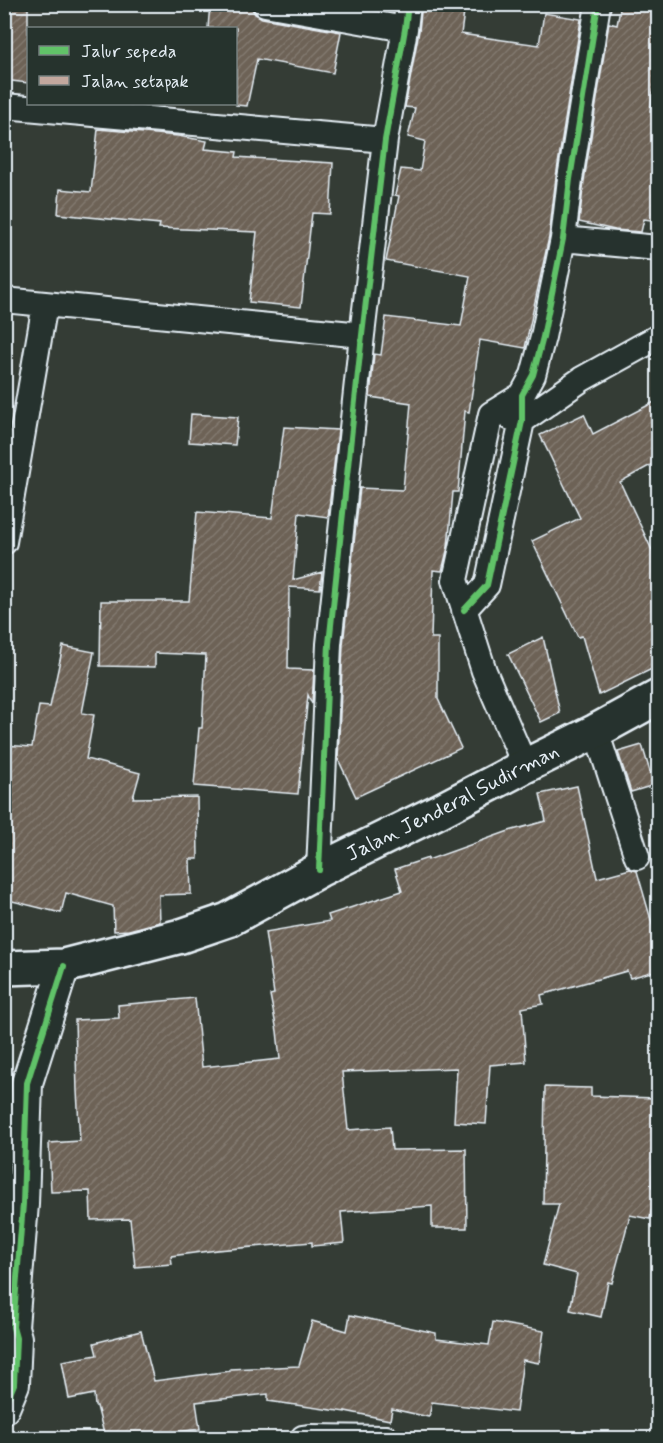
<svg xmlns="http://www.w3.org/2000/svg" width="663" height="1443" font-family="Mynerve,sans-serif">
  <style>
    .building { fill: url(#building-hatch); stroke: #e8f1f8; stroke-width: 1.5 }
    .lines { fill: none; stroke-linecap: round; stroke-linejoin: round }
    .minor-casing { stroke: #e8f1f8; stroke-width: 28 }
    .tertiary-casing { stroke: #e8f1f8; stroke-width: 34 }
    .secondary-casing { stroke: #e8f1f8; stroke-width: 38 }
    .minor { stroke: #26332d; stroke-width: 24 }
    .tertiary { stroke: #26332d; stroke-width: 30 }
    .secondary { stroke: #26332d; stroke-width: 33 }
    .quiet { stroke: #c3a89e; stroke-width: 4.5; stroke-dasharray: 9 4.5; stroke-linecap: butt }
    .cycleway-casing { stroke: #26332d; stroke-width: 10 }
    .cycleway { stroke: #61c268; stroke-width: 6 }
    .labels { text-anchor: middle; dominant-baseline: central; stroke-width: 5; stroke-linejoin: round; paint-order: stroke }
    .street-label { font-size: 21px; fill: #e8f1f8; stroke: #26332d }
  </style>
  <defs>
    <pattern id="building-hatch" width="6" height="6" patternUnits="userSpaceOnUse" patternTransform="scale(1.5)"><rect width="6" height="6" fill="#6d6257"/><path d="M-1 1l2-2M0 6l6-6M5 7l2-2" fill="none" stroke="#827970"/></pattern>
  </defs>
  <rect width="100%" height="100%" fill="#343c35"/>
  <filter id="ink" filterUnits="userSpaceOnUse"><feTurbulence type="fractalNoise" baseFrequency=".0167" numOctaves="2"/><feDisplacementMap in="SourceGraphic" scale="12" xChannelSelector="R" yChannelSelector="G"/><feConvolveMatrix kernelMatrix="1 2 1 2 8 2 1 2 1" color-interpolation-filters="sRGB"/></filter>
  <g filter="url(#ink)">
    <path class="building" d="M4 4 28 7V83L4 80Z
      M210 4H251L252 9 255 14 262 18 341 32 333 73 257 59 247 106 236 105V28H208Z
      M422 4H465L461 34 539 45 544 13 581 19 556 177 549 237 525 348 480 340 469 412 465 411 458 492H453L448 547 442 571 433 570 431 638H438V699L461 748 356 797 338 759 343 645 360 488 403 490 411 403 370 397 374 354 381 355 386 317 461 326 470 276 386 261 399 196 395 195 401 169 420 171 425 141 408 137 415 108 405 107 419 31Z
      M621 4H658V64L650 111 658 112V221L644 219 641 232 615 230 579 222 584 181 609 23 617 25Z
      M98 129 178 136 207 141 205 149 237 152 236 157 333 163 330 214 312 213 301 307 249 302 257 232 159 228 160 224 58 214 60 189 91 192Z
      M658 400V461L620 482 658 563V666L599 695 582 636 578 637 532 541 580 518 540 435 584 414 593 434Z
      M191 414 238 417 235 445 189 442Z
      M284 427 338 430 328 517 299 513 293 580 322 572 320 589 289 587 288 669 314 670 312 704 308 695 298 794 194 786 199 728H202L206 655 155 653V667L100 666 101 601H189L197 512 272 518Z
      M543 637 560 713 541 722 508 654Z
      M63 646 94 652 82 713 94 715 86 759 140 773 133 798 197 797 198 859H190L191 894 159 895 160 922 129 930 114 931 113 906 66 893 61 913 4 899V745L32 747 39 706 50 707Z
      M642 745 654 785 631 792 618 752Z
      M577 786 597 878 630 869 637 871 658 944V970L630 978 627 971 541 995 543 1004 522 1008 526 1062 490 1065 486 1124 454 1122 457 1068 342 1072 348 1130 390 1127 392 1150 466 1149 467 1228H432V1206L341 1212 344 1243 312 1246V1242L217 1250 171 1256 172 1264 135 1267 130 1219 91 1220 90 1191 51 1192 49 1143 80 1141 77 1091 75 1020 119 1018 118 1005 195 998 202 1067 280 1059 277 1031 270 995 274 994 265 932 330 921 328 915 402 891 395 869 428 858V860L509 831 546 821 540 794Z
      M545 1087 591 1088V1096L656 1098 652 1187H655L650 1219 630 1215 612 1283 608 1282 601 1317 570 1310 577 1274 543 1265 559 1204H543Z
      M350 1315 436 1333V1339L489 1345 493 1322 544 1331 539 1363 523 1360 516 1412 432 1402 429 1417 392 1409 390 1420 345 1411V1412L268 1401V1394L196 1402 200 1429 133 1438H105L97 1406H95L94 1394 69 1399 62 1361 97 1355 94 1343 141 1331 154 1381 230 1371V1369L299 1366 312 1321 347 1331Z"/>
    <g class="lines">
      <g class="minor-casing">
        <path id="minor" d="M265 4 405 29
          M4 106 385 140
          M563 239 658 248
          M4 300 362 335
          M522 395 491 414 455 580 484 671 525 766
          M511 418 522 421 582 379 658 337
          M4 542 45 304
          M464 610 487 585 522 421V395L533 375 543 337 563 239 570 179 598 4
          M596 731 637 857
          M319 870 329 644 362 335 385 140 405 29 408 4
          M4 1205 23 1204
          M303 1438 311 1437 386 1438"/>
      </g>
      <g class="tertiary-casing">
        <path id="tertiary" d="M4 1408 14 1384 16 1338 13 1327 23 1204 27 1083 64 966"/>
      </g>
      <g class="secondary-casing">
        <g id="secondary">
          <path id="s1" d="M4 968 64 966 181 936 228 920 319 870 439 811 525 766 596 731 658 697"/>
        </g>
      </g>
      <use href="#minor" class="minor"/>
      <use href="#tertiary" class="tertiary"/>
      <use href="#secondary" class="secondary"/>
      <path class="quiet" d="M303 1438 311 1437 386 1438"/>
      <g class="cycleway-casing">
        <path id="cycleway" d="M464 610 487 585 522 421V395L533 375 543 337 563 239 570 179 598 4
          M319 870 329 644 362 335 385 140 405 29 408 4
          M4 1408 14 1384 16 1338 13 1327 23 1204 27 1083 64 966"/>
      </g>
      <use href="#cycleway" class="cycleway"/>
    </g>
  </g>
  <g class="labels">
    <g class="street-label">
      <text stroke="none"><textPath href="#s1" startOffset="484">Jalan Jenderal Sudirman</textPath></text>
    </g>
  </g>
  <rect width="663" height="1443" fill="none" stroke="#26332d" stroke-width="24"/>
  <rect x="12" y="12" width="639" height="1419" fill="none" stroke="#e8f1f8" stroke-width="2" filter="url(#ink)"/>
  <rect x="27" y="27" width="210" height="78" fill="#26332d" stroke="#747f7e" stroke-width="1.5"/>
  <rect x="39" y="46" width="30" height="9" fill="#61c268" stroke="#747f7e" stroke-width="1.5"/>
  <text x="81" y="57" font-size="18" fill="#e8f1f8">Jalur sepeda</text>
  <rect x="39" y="76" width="30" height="9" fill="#c3a89e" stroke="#747f7e" stroke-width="1.5"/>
  <text x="81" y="87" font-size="18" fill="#e8f1f8">Jalan setapak</text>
</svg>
